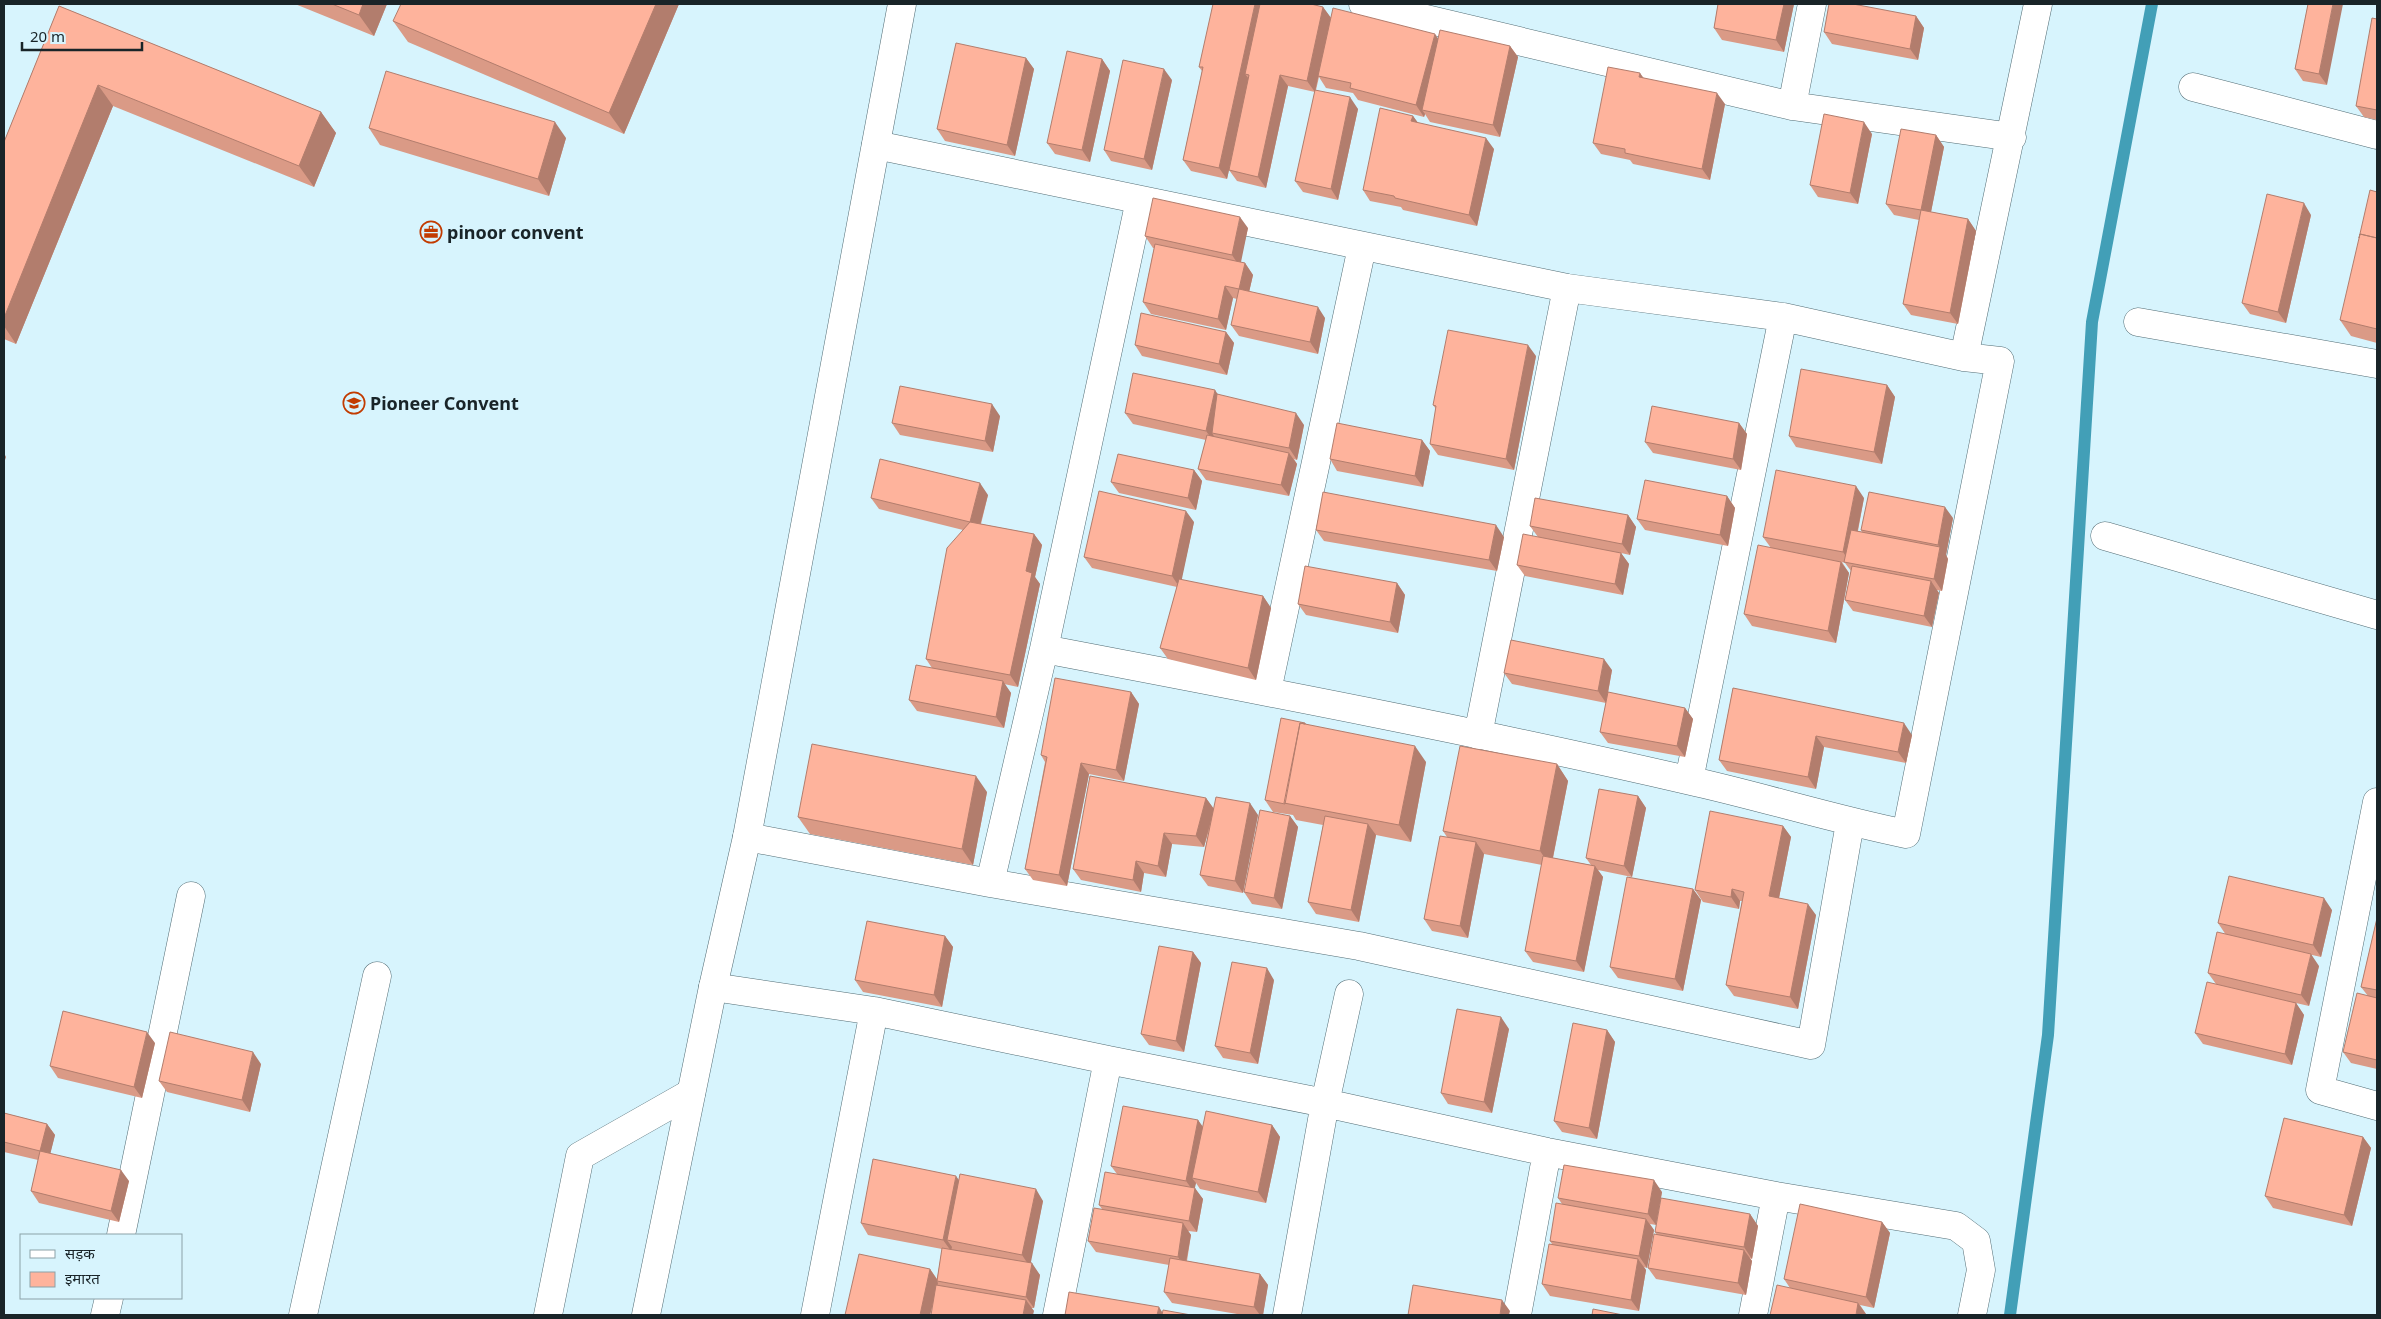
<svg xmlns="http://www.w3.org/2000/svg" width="2381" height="1319" font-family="'Noto Sans','Noto Sans Devanagari',sans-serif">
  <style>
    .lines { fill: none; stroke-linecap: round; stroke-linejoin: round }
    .stream { stroke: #429fb7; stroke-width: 12 }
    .street-casing { stroke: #536d75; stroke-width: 29 }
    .secondary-casing { stroke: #536d75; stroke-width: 29 }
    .street { stroke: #fff; stroke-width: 28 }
    .secondary { stroke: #fff; stroke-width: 28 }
    .wall { fill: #da9a86 }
    .shaded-wall { fill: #b27d6d }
    .building { fill: #feb39c; stroke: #b27d6d }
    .labels { text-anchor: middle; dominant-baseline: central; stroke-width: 4; stroke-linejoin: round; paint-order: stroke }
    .poi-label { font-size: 18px; font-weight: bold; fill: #192428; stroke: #d7f4fd; text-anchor: start }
  </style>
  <rect width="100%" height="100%" fill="#d7f4fd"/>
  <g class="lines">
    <path class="stream" d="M2010 1315 2048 1035 2092 322 2152 4"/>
    <g class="street-casing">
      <path id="street" d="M1363 4 1792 106 2012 137
        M2193 87 2377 135
        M1792 106 1812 4
        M876 145 1567 288 1783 317 1964 357 2000 361 1906 834C1832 819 1760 796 1687 780 1474 731 1259 690 1044 649L990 883 1359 946 1811 1045 1850 823
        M2138 322 2377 364
        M1964 357 2038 4
        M2105 536 2377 615
        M1044 649 1140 200
        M1267 691 1362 247
        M1478 735 1567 288
        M1689 780 1783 317
        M2377 802 2320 1090 2377 1106
        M747 837 990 883
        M713 987 874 1011 815 1315
        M1349 994 1325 1103 1547 1152 1776 1196
        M874 1011 1108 1060
        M121 1235 191 896
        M105 1315 109 1298
        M303 1315 377 976
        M548 1315 580 1156 691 1093
        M1057 1315 1108 1060 1325 1103 1287 1315
        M1517 1315 1547 1152
        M1753 1315 1776 1196 1956 1226 1976 1241 1981 1270 1972 1315"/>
    </g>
    <g class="secondary-casing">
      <path id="secondary" d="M646 1315 713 987 747 837 902 4"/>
    </g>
    <use href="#street" class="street"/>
    <use href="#secondary" class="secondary"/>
  </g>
  <path class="wall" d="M295 4H387L374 36Z
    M679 4 624 134 408 42 393 21Z
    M1718 4H1794L1784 52 1722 40 1714 28Z
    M2308 4 2327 85 2303 81 2295 69Z
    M1260 5 1323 7 1331 18 1438 39 1510 46 1518 57 1500 137 1430 122 1425 114 1424 117 1358 100 1353 93 1326 88 1319 77 1316 90 1358 109 1338 200 1303 192 1295 181 1315 92 1288 86 1266 188 1237 181 1229 170 1227 179 1191 171 1183 160 1202 71 1199 67Z
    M59 6 321 112 336 133 314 187 113 106 16 344 4 339V142Z
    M1916 16 1924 28 1918 60 1832 44 1824 32Z
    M2377 19V120L2364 117 2356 106Z
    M1026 58 1034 69 1015 156 945 141 937 129Z
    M1102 59 1110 71 1090 162 1055 154 1047 143Z
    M1644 78 1725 104 1710 180 1633 164 1630 160 1601 154 1593 143Z
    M1172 80 1152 170 1111 161 1104 150Z
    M1413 116 1418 123 1494 149 1477 226 1403 210 1401 207 1370 201 1363 190Z
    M369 128 566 138 549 196 380 145Z
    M1872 134 1858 204 1818 197 1810 185Z
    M1936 135 1944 147 1931 212 1968 219 1976 231 1958 324 1911 315 1903 304 1919 220 1894 215 1886 204Z
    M2377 192V343L2351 336 2340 320Z
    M2311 215 2286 323 2250 314 2242 303Z
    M1248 228 1240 262 1245 263 1253 275 1249 292 1325 318 1318 354 1239 336 1231 325 1237 299 1233 298 1226 330 1151 314 1143 302 1154 248H1153L1145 236Z
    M1226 332 1234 343 1227 375 1142 356 1135 345Z
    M1536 356 1514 470 1438 455 1430 444 1436 409 1433 405Z
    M1887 385 1895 397 1882 464 1796 447 1789 436Z
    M1218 395 1304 425 1297 460 1294 459 1297 464 1289 496 1206 480 1198 469 1206 440 1133 424 1125 413Z
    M1000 416 993 452 900 435 892 423Z
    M1739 423 1747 434 1741 470 1653 453 1645 442Z
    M1422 440 1430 451 1423 487 1337 471 1330 459Z
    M1194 470 1202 481 1196 510 1119 493 1111 482Z
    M988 495 981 524 1034 534 1042 545 1035 577 1040 584 1018 687 1004 684 1011 693 1004 728 917 711 909 700 932 668 926 659 963 530 879 509 871 498Z
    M1727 496 1735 508 1728 546 1645 530 1637 519Z
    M1864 498 1858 531 1862 532 1861 530 1953 518 1946 555 1948 559 1942 591 1937 590 1939 593 1932 627 1853 611 1845 600 1851 571 1845 563 1842 562 1849 573 1836 643 1752 626 1744 614 1771 548 1763 537Z
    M1628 515 1636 527 1630 555 1621 553 1629 564 1623 595 1525 576 1517 565 1538 537 1530 526Z
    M1194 522 1181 580 1263 596 1271 608 1256 680 1168 659 1160 648 1177 587 1092 568 1084 557Z
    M1316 530 1504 537 1497 571 1324 541Z
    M1397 583 1405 595 1398 633 1306 615 1298 604Z
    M1612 670 1608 693 1685 708 1693 719 1685 757 1608 743 1600 732 1606 703 1512 684 1504 673Z
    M1733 688 1912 735 1906 763 1824 747 1816 789 1727 771 1719 760Z
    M1131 692 1139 704 1124 781 1089 774 1067 886 1033 880 1025 869 1045 762 1041 755Z
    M1305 723 1306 724 1426 762 1411 842 1376 835 1359 922 1316 914 1308 902 1323 825 1296 820 1293 815 1273 812 1265 800Z
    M1557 764 1568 781 1553 858 1591 865 1586 858 1638 796 1646 808 1632 877 1598 870 1603 877 1584 972 1533 962 1525 951 1542 865 1484 854 1468 938 1432 931 1424 919 1447 837 1443 831Z
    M987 792 973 865 810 834 798 817Z
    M1206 798 1213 808 1258 815 1243 893 1208 886 1200 875 1209 830 1204 847 1172 844 1166 877 1144 873 1141 892 1081 880 1073 869Z
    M1290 816 1298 827 1282 909 1252 904 1244 892Z
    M1783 826 1791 837 1779 898 1816 915 1798 1009 1734 996 1726 985 1742 901H1740L1739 909 1703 902 1695 890Z
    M1693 889 1701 900 1683 991 1618 978 1610 967Z
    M2332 910 2321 957 2226 935 2218 923Z
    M2377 918V1069L2351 1063 2343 1052 2368 996 2361 987Z
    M945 936 953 947 942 1007 863 992 855 980Z
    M1193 952 1201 963 1184 1052 1149 1045 1141 1034Z
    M2319 966 2309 1006 2296 1003 2304 1015 2292 1065 2203 1044 2195 1033 2216 984 2208 973Z
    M1274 980 1258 1064 1223 1058 1215 1046Z
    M1509 1029 1492 1113 1448 1104 1441 1093Z
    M1607 1030 1615 1042 1597 1139 1562 1132 1554 1121Z
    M155 1043 142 1098 58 1078 50 1066Z
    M261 1064 250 1112 167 1092 159 1081Z
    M4 1113 47 1124 55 1135 50 1154 129 1181 119 1222 39 1203 31 1191 38 1160 4 1152Z
    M1198 1120 1202 1127 1272 1125 1280 1137 1266 1203 1200 1189 1196 1183 1194 1188 1203 1199 1197 1232 1188 1231 1191 1235 1187 1261 1260 1274 1268 1285 1263 1315H1243L1172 1303 1164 1292 1169 1265 1096 1252 1088 1241 1102 1209 1099 1205 1117 1174 1111 1166Z
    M2363 1137 2371 1148 2352 1226 2273 1208 2265 1196Z
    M959 1180 1043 1201 1030 1263 1040 1275 1034 1308H1031L1034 1311 934 1301 930 1315H845L930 1269 937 1279 942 1249 868 1235 861 1223Z
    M1662 1192 1656 1225 1650 1224 1654 1230 1647 1268 1644 1267 1646 1270 1639 1311 1550 1296 1542 1284 1552 1244 1550 1241 1562 1204 1558 1198Z
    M1750 1214 1758 1226 1752 1259 1750 1258 1752 1261 1746 1295 1656 1279 1648 1268 1657 1235 1655 1232Z
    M1882 1222 1890 1233 1874 1308 1860 1305 1866 1314 1790 1288 1784 1279Z"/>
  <path class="shaded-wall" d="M363 4H387L374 36 359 15Z
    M656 4H679L624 134 609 113Z
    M1255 4H1260L1264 10 1249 75 1245 74 1249 79 1227 179 1219 168Z
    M1784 4H1794L1784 52 1776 40Z
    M2333 4H2343L2327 85 2319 74Z
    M1323 7 1331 18 1315 92 1307 81Z
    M1916 16 1924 28 1918 60 1910 49Z
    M1435 34 1443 46 1422 110 1425 114 1424 117 1416 105Z
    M1510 46 1518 57 1500 137 1493 125Z
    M1026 58 1034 69 1015 156 1007 145Z
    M1102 59 1110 71 1090 162 1082 150Z
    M1164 69 1172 80 1152 170 1144 159Z
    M1640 73 1648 84 1639 77Z
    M1280 75 1288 86 1266 188 1258 177Z
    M98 85 113 106 16 344 4 326V318Z
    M1717 93 1725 104 1710 180 1702 169Z
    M1350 97 1358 109 1338 200 1331 189Z
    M321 112 336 133 314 187 299 166Z
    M1413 116 1421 127 1411 121Z
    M555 122 566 138 549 196 538 179Z
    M1864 122 1872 134 1858 204 1850 193Z
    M1936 135 1944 147 1929 222 1921 210Z
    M1486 138 1494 149 1477 226 1469 215Z
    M2304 203 2311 215 2286 323 2278 312Z
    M1240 217 1248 228 1240 267 1232 255Z
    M1968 219 1976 231 1958 324 1950 313Z
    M1245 263 1253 275 1247 301 1239 289Z
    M1225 286 1233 298 1226 330 1218 319Z
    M1318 307 1325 318 1318 354 1310 342Z
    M1226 332 1234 343 1227 375 1219 364Z
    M1528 345 1536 356 1514 470 1506 459Z
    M1887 385 1895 397 1882 464 1874 452Z
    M1215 390 1223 402 1212 433 1215 438 1214 442 1206 431Z
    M992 404 1000 416 993 452 985 441Z
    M1296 413 1304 425 1297 460 1289 448Z
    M1739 423 1747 434 1741 470 1733 459Z
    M1422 440 1430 451 1423 487 1415 476Z
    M4 453 6 457 4 463Z
    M1289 453 1297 464 1289 496 1281 485Z
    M1194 470 1202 481 1196 510 1188 498Z
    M980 483 988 495 978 533 970 522Z
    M1856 486 1864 498 1851 564 1843 552Z
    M1727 496 1735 508 1728 546 1720 535Z
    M1945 507 1953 518 1946 555 1948 559 1942 591 1934 579 1940 548 1938 545Z
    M1186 511 1194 522 1180 588 1172 576Z
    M1628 515 1636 527 1630 555 1622 544Z
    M1496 525 1504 537 1497 571 1489 560Z
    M1034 534 1042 545 1035 577 1040 584 1018 687 1010 675 1026 571Z
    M1621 553 1629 564 1623 595 1615 584Z
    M1841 562 1849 573 1836 643 1828 631Z
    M1931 581 1939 593 1932 627 1924 616Z
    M1397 583 1405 595 1398 633 1390 622Z
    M1263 596 1271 608 1256 680 1248 668Z
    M1604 659 1612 670 1606 703 1598 691Z
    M1003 681 1011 693 1004 728 996 717Z
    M1131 692 1139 704 1124 781 1116 770Z
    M1685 708 1693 719 1685 757 1677 746Z
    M1904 723 1912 735 1906 763 1898 752Z
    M1816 736 1824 747 1816 789 1808 777Z
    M1415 746 1426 762 1411 842 1399 825Z
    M1081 763 1089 774 1067 886 1059 875Z
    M1557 764 1568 781 1551 867 1540 851Z
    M976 776 987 792 973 865 962 849Z
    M1638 796 1646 808 1632 877 1624 866Z
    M1206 798 1214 809 1204 847 1196 836Z
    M1250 803 1258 815 1243 893 1235 881Z
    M1290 816 1298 827 1282 909 1274 898Z
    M1368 824 1376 835 1359 922 1351 910Z
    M1783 826 1791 837 1777 908 1769 896Z
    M1164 833 1172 844 1166 877 1158 866Z
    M1476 842 1484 854 1468 938 1460 926Z
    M1136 861 1144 873 1141 892 1133 880Z
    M1595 866 1603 877 1584 972 1576 961Z
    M1693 889 1701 900 1683 991 1675 979Z
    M1732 889 1740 901 1739 909 1731 897Z
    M2324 898 2332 910 2321 957 2313 945Z
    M1808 904 1816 915 1798 1009 1790 997Z
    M945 936 953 947 942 1007 934 995Z
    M1193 952 1201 963 1184 1052 1176 1041Z
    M2311 954 2319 966 2309 1006 2301 995Z
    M1267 968 1274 980 1258 1064 1250 1053Z
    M2296 1003 2304 1015 2292 1065 2285 1054Z
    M1501 1017 1509 1029 1492 1113 1484 1102Z
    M1607 1030 1615 1042 1597 1139 1589 1128Z
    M147 1032 155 1043 142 1098 134 1087Z
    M253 1052 261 1064 250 1112 242 1100Z
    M1198 1120 1206 1131 1192 1178 1196 1183 1194 1192 1186 1181Z
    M47 1124 55 1135 48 1163 40 1151Z
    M1272 1125 1280 1137 1266 1203 1258 1192Z
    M2363 1137 2371 1148 2352 1226 2344 1215Z
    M121 1170 129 1181 119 1222 111 1211Z
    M956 1176 964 1187 947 1240 952 1247 951 1251 943 1240Z
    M1654 1180 1662 1192 1656 1225 1648 1214Z
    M1195 1188 1203 1199 1197 1232 1189 1221Z
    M1036 1189 1043 1201 1030 1267 1022 1255Z
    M1750 1214 1758 1226 1752 1259 1744 1247Z
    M1646 1219 1654 1230 1647 1268 1639 1256Z
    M1882 1222 1890 1233 1874 1308 1866 1297Z
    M1183 1223 1191 1235 1185 1268 1178 1257Z
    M1744 1250 1752 1261 1746 1295 1738 1283Z
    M1638 1259 1646 1270 1639 1311 1631 1300Z
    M1032 1263 1040 1275 1034 1308 1026 1297Z
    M930 1269 938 1281H937L938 1283 930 1315H920Z
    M1260 1274 1268 1285 1263 1315H1260L1254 1307Z
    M1026 1300 1034 1311 1033 1315H1023Z
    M1502 1300 1510 1311 1509 1315H1500Z
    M1858 1303 1866 1314V1315H1856Z
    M1159 1307 1164 1315H1157Z"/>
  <path class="building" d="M332 4H363L359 15Z
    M401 4H656L609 113 393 21Z
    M1213 4H1255L1219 168 1183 160 1203 67H1199Z
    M1260 4H1311L1323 7 1307 81 1280 75 1258 177 1229 170 1249 75 1245 74Z
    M1718 4H1784L1776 40 1714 28Z
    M1829 4H1853L1916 16 1910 49 1824 32Z
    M2308 4H2333L2319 74 2295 69Z
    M59 6 321 112 299 166 98 85 4 318V142Z
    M1333 8 1435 34 1416 105 1350 88 1351 83 1318 76Z
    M2372 18 2377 19V110L2356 106Z
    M1440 30 1510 46 1493 125 1422 110Z
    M956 43 1026 58 1007 145 937 129Z
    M1067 51 1102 59 1082 150 1047 143Z
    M1123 60 1164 69 1144 159 1104 150Z
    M1608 67 1640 73 1639 77 1717 93 1702 169 1625 153V149L1593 143Z
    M386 71 555 122 538 179 369 128Z
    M1315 90 1350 97 1331 189 1295 181Z
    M1380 108 1413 116 1411 121 1486 138 1469 215 1395 198 1394 196 1363 190Z
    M1824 114 1864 122 1850 193 1810 185Z
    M1901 129 1936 135 1921 210 1886 204Z
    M2370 190 2377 192V238L2360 234 2359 238Z
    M2267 194 2304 203 2278 312 2242 303Z
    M1153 198 1240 217 1232 255 1145 236Z
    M1921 210 1968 219 1950 313 1903 304Z
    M2360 234 2377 238V329L2340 320Z
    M1155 244 1245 263 1239 289 1225 286 1218 319 1143 302Z
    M1239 289 1318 307 1310 342 1231 325Z
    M1141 313 1226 332 1219 364 1135 345Z
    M1448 330 1528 345 1506 459 1430 444 1436 406 1433 405Z
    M1801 369 1887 385 1874 452 1789 436Z
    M1133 373 1215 390 1206 431 1125 413Z
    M900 386 992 404 985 441 892 423Z
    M1217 394 1296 413 1289 448 1212 433Z
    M1652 406 1739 423 1733 459 1645 442Z
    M1337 423 1422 440 1415 476 1330 459Z
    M1207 435 1289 453 1281 485 1198 469Z
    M1118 454 1194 470 1188 498 1111 482Z
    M880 459 980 483 970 522 871 498Z
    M1776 470 1856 486 1843 552 1763 537Z
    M1645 480 1727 496 1720 535 1637 519Z
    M1099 491 1186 511 1172 576 1084 557Z
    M1323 492 1496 525 1489 560 1316 530Z
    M1869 492 1945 507 1938 545 1861 530Z
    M1535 498 1628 515 1622 544 1530 526Z
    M970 522 1034 534 1026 571 1032 573 1010 675 926 659 947 548Z
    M1851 530 1940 547 1934 579 1844 562Z
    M1523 534 1621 553 1615 584 1517 565Z
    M1758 545 1841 562 1828 631 1744 614Z
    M1305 566 1397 583 1390 622 1298 604Z
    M1852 566 1931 581 1924 616 1845 600Z
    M1179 579 1263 596 1248 668 1160 648Z
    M1511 640 1604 659 1598 691 1504 673Z
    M916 665 1003 681 996 717 909 700Z
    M1055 678 1131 692 1116 770 1081 763 1059 875 1025 869 1047 757 1041 755Z
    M1733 688 1904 723 1898 752 1816 736 1808 777 1719 760Z
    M1608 692 1685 708 1677 746 1600 732Z
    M1281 718 1305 723V724L1300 723 1285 804 1265 800Z
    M1300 723 1415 746 1399 825 1284 803Z
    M812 744 976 776 962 849 798 817Z
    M1460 746 1557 764 1540 851 1443 831Z
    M1090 776 1206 798 1196 836 1164 833 1158 866 1136 861 1133 880 1073 869Z
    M1599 789 1638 796 1624 866 1586 858Z
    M1216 797 1250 803 1235 881 1200 875Z
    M1260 810 1290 816 1274 898 1244 892Z
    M1710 811 1783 826 1769 896 1808 904 1790 997 1726 985 1744 892 1732 889 1731 897 1695 890Z
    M1325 816 1368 824 1351 910 1308 902Z
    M1440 836 1476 842 1460 926 1424 919Z
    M1543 856 1595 866 1576 961 1525 951Z
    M2229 876 2324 898 2313 945 2218 923Z
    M1627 877 1693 889 1675 979 1610 967Z
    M2377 918V990L2361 987Z
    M867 921 945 936 934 995 855 980Z
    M2217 932 2311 954 2301 995 2208 973Z
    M1159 946 1193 952 1176 1041 1141 1034Z
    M1232 962 1267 968 1250 1053 1215 1046Z
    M2207 982 2296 1003 2285 1054 2195 1033Z
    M2357 993 2377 998V1060L2343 1052Z
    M1457 1009 1501 1017 1484 1102 1441 1093Z
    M63 1011 147 1032 134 1087 50 1066Z
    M1573 1023 1607 1030 1589 1128 1554 1121Z
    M170 1032 253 1052 242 1100 159 1081Z
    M1123 1106 1198 1120 1186 1181 1111 1166Z
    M1206 1111 1272 1125 1258 1192 1192 1178Z
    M4 1113 47 1124 40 1151 4 1142Z
    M2284 1118 2363 1137 2344 1215 2265 1196Z
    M40 1151 121 1170 111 1211 31 1191Z
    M873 1159 956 1176 943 1240 861 1223Z
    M1564 1165 1654 1180 1648 1214 1558 1198Z
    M1105 1172 1195 1188 1189 1221 1099 1205Z
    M960 1174 1036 1189 1022 1255 947 1240Z
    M1661 1198 1750 1214 1744 1247 1655 1232Z
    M1556 1203 1646 1219 1639 1256 1550 1241Z
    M1800 1204 1882 1222 1866 1297 1784 1279Z
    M1094 1208 1183 1223 1178 1257 1088 1241Z
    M1654 1234 1744 1250 1738 1283 1648 1268Z
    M1549 1244 1638 1259 1631 1300 1542 1284Z
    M942 1248 1032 1263 1026 1297 937 1281Z
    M859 1254 930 1269 920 1315H845Z
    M1170 1258 1260 1274 1254 1307 1164 1292Z
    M936 1285 1026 1300 1023 1315H931Z
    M1413 1285 1502 1300 1500 1315H1408Z
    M1777 1285 1858 1303 1856 1315H1770Z
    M1069 1292 1159 1307 1157 1315H1065Z
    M1593 1309 1623 1315H1592Z
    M1163 1310 1191 1315H1162Z"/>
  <defs>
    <g id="office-ring" transform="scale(1.125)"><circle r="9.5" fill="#d7f4fd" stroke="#c23b00" stroke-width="1.5"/><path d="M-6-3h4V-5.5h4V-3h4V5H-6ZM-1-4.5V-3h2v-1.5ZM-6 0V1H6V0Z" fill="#c23b00"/></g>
    <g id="school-ring" transform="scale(1.125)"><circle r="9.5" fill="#d7f4fd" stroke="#c23b00" stroke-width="1.5"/><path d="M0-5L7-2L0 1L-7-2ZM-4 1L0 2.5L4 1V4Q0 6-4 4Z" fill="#c23b00"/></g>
  </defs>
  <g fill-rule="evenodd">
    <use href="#office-ring" x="431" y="232"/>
    <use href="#school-ring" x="354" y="403"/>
  </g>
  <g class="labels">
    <g class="poi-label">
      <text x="447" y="232">pinoor convent</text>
      <text x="370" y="403">Pioneer Convent</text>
    </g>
  </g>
  <rect width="2381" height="1319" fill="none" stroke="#192428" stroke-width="10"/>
  <rect x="20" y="1234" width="162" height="65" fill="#d7f4fd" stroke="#8ba1a8"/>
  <rect x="30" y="1250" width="25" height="8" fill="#ffffff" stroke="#8ba1a8"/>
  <text x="65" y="1259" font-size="15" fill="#192428">सड़क</text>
  <rect x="30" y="1272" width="25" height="15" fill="#feb39c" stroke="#8ba1a8"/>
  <text x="65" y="1284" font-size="15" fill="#192428">इमारत</text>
  <path d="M22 42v8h120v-8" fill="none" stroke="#192428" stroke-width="2.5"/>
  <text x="30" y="42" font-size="15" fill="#192428" stroke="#d7f4fd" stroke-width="4" paint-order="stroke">20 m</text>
</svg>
